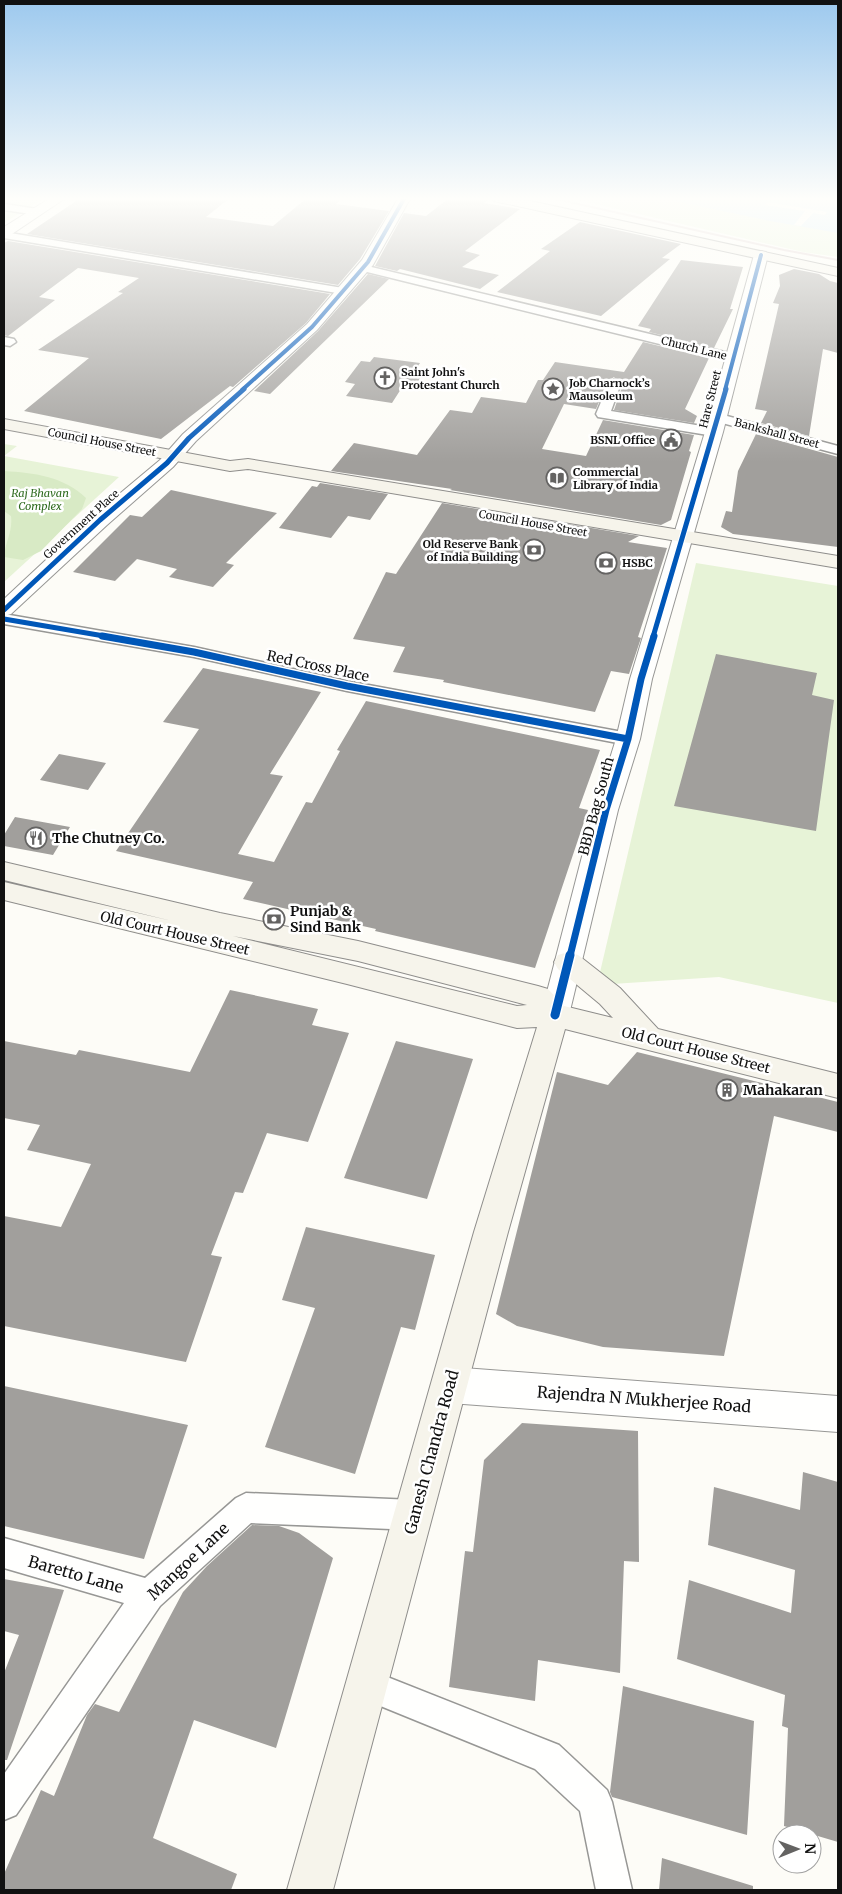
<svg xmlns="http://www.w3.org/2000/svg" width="842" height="1894" font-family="Merriweather,serif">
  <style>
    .green { fill: #e7f3d7 }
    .forest { fill: #d8eac5 }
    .water { fill: #cde8f7 }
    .pier { fill: #fdfcf7 }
    .building { fill: #a19f9c }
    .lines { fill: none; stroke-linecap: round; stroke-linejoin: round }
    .minor-casing { stroke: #979795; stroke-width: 3 }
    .tertiary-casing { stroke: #979795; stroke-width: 2 }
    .secondary-casing { stroke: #8e8d8b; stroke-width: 2 }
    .minor { fill: #fffffe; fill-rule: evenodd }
    .tertiary { fill: #fffffe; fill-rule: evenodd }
    .secondary { fill: #f6f4eb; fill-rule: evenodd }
    .rail { stroke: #d9c6c7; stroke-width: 2 }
    .cycleway-far3-casing { stroke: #fff; stroke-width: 5.5 }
    .cycleway-far2-casing { stroke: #fff; stroke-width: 7 }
    .cycleway-far1-casing { stroke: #fff; stroke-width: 9 }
    .cycleway-casing { stroke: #fff; stroke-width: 12 }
    .cycleway-far3 { stroke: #0057b8; stroke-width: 4 }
    .cycleway-far2 { stroke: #0057b8; stroke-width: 5 }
    .cycleway-far1 { stroke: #0057b8; stroke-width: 7 }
    .cycleway { stroke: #0057b8; stroke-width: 9 }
    .labels { text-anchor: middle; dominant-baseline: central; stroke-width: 5; stroke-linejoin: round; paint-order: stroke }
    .far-street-label { font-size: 11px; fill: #111; stroke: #fff }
    .far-poi-label { font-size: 11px; font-weight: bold; fill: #111; stroke: #fff; text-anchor: start }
    .far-park-label { font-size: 11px; font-style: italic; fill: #2f6b1f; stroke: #fff }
    .street-label { font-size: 14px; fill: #111; stroke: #fff }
    .poi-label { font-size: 14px; font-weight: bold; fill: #111; stroke: #fff; text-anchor: start }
    .near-street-label { font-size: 16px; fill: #111; stroke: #fff }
  </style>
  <rect width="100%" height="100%" fill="#fdfcf7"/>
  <path class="green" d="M4 197H46L4 223Z
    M565 197H656L838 232V257L803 252Z
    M4 444 17 446 4 456 119 477 4 582Z
    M696 563 838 586V1003L719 977 597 985Z"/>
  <path class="forest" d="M4 471C34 473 63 476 86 498L82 509 41 551 23 560 4 557C5 542 13 532 11 516L4 511Z"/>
  <path class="water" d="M656 197H838V233L770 221Z"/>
  <path class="pier" d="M767 202 827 212 825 215 813 213 801 226 794 225 805 211 765 205Z"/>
  <path class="building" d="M82 197H231L206 217 273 226 308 197H344L336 204 389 211 360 259 338 285 27 234Z
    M449 198 488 200 484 203 520 209 465 251 480 255 462 267 499 275 480 289 400 269 397 271 375 266 404 213 426 216Z
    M580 222 681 244 662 258 670 259 601 316 497 292 550 251 541 249Z
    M8 241 330 294 306 323 233 387 230 386 161 439 24 411 89 358 38 350 123 293 118 292 139 278 78 268 39 297 55 300 8 336 4 335V243Z
    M681 260 743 267 730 309H733L714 348 649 332 651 329 638 326Z
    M794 269 819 274 830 281 838 283V353L823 349 809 436 761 423 767 411 755 409 779 304 773 303 780 286 779 275Z
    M368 274 389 279 270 394 254 391 318 331Z
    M643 342 709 358 685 409 697 416 694 423 614 410 623 384 614 377 607 382 596 409 564 404 542 449 586 456 603 420 694 435 689 451 691 452 671 520 661 525 450 490 452 489 331 471 354 443 417 455 450 410 472 413 481 397 526 403 538 380H543L555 362 624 372Z
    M374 357 420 363 416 369 425 370 412 391 401 389 392 403 346 396 355 384 345 382 361 361 370 362Z
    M756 434 838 457V547L733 534 721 527 726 511 732 512 738 471Z
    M320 483 388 494 370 520 348 516 331 538 279 528 312 486 317 487Z
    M171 490 277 513 226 563 234 565 213 587 169 577 177 569 137 559 115 581 73 572 130 515 142 517Z
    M442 503 639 536 628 542 667 548 638 637 641 638 629 674 611 671 595 712 443 682 444 680 393 672 405 647 353 639 386 572 396 574Z
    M716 654 817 673 812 695 834 700 816 831 674 806Z
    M203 668 321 692 270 774 283 776 238 854 274 862 306 802 312 803 340 751 337 750 366 701 600 750 579 808 588 810 535 968 375 931 376 929 243 899 253 882 116 851 199 729 163 722Z
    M59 754 106 763 88 790 40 780Z
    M15 817 70 827 53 855 4 846V835Z
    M230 990 318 1009 312 1025 349 1033 308 1142 267 1133 243 1193 235 1192 211 1255 222 1257 186 1362 4 1326V1216L61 1227 91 1164 27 1150 40 1125 4 1118V1041L76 1055 79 1050 190 1072Z
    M396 1041 473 1059 427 1199 344 1178Z
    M637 1052 838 1102V1132L774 1116 724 1356 603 1347 517 1326 496 1314 557 1072 608 1085Z
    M306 1227 435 1255 415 1330 401 1327 355 1474 265 1447 315 1308 282 1300Z
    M4 1386 188 1425 144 1559 4 1526Z
    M522 1423 638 1431 639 1562 624 1561 620 1673 538 1660 535 1701 449 1687 465 1551 473 1552 484 1460Z
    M803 1472 838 1482V1842L784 1826 788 1728 782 1726 785 1695 677 1659 689 1580 791 1613 795 1570 708 1545 714 1487 800 1510Z
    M252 1525 279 1526 299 1533 333 1558 276 1748 194 1720 153 1838 237 1874 231 1890H4V1874L41 1790 54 1796 87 1715 95 1704 119 1712 183 1592 207 1566Z
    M4 1579 64 1590 7 1760H4V1673L19 1635 4 1631Z
    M623 1686 754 1721 747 1835 612 1797 610 1792Z
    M662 1858 753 1886V1890H659Z"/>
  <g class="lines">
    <g class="minor-casing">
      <path id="minor" d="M4 204 38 209 43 212 38 215 4 210Z
        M4 232 343 288 349 291 343 294 4 238Z
        M363 265 733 354 739 358 733 362 359 270 357 268Z
        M4 337 14 339 16 342 10 346 4 345Z
        M615 379 621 383 611 411 714 428 721 432 714 436 598 417 596 414 609 383Z
        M716 413 838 446V454L711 420 709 417Z
        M4 614 194 647 347 681 628 733 634 735 637 739 634 743 628 745 347 691 194 657 4 624Z
        M246 1493 414 1500 425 1504 429 1515 425 1526 414 1530 251 1523 160 1606 16 1815 4 1820V1774L124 1603 4 1568V1538L145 1578 236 1498Z
        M367 1669 559 1745 607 1790 612 1802 632 1890H596L580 1811 535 1769 356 1696 351 1685 356 1674Z"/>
    </g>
    <g class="tertiary-casing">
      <path id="tertiary" d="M52 197H67L9 236 4 237V227Z
        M399 197H411L373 265 317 330 196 441 173 467 107 525 11 614 4 616V599L93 516 160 460 183 434 307 324 362 260Z
        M761 251 766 252 768 255 723 432 652 679 640 739 618 810 569 1015 565 1023 555 1026 545 1023 541 1015 594 810 616 739 630 679 705 432 754 255 756 252Z
        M450 1367 838 1396V1432L450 1403 437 1397 432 1385 437 1373Z"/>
    </g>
    <g class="secondary-casing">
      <path id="secondary" d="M488 197H512L838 268V276L494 201Z
        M4 419 230 461 248 459 838 556V568L248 469 230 471 4 429Z
        M4 862 220 913 358 941 538 986 548 989 564 1006 613 1018 600 1004 558 969 554 962 558 955 568 952 578 955 620 988 658 1029 838 1074V1098L565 1029 508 1232 333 1890H287L474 1232 537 1027 517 1028 347 984 4 900V882L172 921 4 880ZM233 936 358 961 527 1005 517 1006Z"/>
    </g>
    <use href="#minor" class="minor"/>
    <use href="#tertiary" class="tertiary"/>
    <use href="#secondary" class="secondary"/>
    <path class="rail" d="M547 197 784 250 838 260"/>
    <g class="cycleway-far3-casing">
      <path id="cycleway-far3" d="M242 390 312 327 368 262 405 197
        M725 390 761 255"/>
    </g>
    <g class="cycleway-far2-casing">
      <path id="cycleway-far2" d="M4 610 100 520 167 463 189 438 244 389
        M4 619 110 637
        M653 637 726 389"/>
    </g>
    <g class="cycleway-far1-casing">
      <path id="cycleway-far1" d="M102 636 194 652 347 686 628 739
        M570 956 606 810 628 739 641 679 654 636"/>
    </g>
    <g class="cycleway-casing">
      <path id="cycleway" d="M555 1015 570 955"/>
    </g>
    <use href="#cycleway-far3" class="cycleway-far3"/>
    <use href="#cycleway-far2" class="cycleway-far2"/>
    <use href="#cycleway-far1" class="cycleway-far1"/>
    <use href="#cycleway" class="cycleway"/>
  </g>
  <linearGradient id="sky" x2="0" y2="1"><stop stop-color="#9dc9ee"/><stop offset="0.43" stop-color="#fefefb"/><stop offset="1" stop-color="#fefefb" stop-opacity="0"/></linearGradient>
  <rect width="842" height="462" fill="url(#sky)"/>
  <defs>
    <g id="church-ring" transform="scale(1.125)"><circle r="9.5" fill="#fff" stroke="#646362" stroke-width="1.5"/><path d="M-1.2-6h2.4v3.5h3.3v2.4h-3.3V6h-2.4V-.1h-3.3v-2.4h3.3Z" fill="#646362"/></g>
    <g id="sight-ring" transform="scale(1.125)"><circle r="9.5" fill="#fff" stroke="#646362" stroke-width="1.5"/><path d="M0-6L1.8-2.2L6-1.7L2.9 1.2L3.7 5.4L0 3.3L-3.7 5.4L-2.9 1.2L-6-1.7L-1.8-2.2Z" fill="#646362"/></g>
    <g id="civic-ring" transform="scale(1.125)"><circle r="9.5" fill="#fff" stroke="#646362" stroke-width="1.5"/><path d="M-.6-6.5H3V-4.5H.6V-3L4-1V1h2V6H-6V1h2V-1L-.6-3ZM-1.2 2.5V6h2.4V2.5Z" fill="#646362"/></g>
    <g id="library-ring" transform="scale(1.125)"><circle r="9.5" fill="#fff" stroke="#646362" stroke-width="1.5"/><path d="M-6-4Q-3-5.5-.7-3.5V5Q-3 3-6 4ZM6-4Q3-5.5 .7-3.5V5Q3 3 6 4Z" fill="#646362"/></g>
    <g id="bank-ring" transform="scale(1.125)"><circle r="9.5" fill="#fff" stroke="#646362" stroke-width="1.5"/><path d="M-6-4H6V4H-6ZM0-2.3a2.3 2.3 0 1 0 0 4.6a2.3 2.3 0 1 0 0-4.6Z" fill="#646362"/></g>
    <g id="restaurant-ring" transform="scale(1.125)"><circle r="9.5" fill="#fff" stroke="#646362" stroke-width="1.5"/><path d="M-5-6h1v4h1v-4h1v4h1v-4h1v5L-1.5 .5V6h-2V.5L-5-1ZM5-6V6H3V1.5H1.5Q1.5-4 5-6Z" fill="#646362"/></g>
    <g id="building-ring" transform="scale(1.125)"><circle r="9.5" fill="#fff" stroke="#646362" stroke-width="1.5"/><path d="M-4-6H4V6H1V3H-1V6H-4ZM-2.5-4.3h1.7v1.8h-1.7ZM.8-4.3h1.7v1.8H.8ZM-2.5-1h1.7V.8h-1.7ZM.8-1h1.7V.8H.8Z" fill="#646362"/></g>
  </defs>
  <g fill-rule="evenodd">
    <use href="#church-ring" x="385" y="378"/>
    <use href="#sight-ring" x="553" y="389"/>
    <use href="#civic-ring" x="671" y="440"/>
    <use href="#library-ring" x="557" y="478"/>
    <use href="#bank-ring" x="534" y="550"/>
    <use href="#bank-ring" x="606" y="563"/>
    <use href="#restaurant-ring" x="36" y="838"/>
    <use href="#bank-ring" x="274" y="919"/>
    <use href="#building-ring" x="727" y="1090"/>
  </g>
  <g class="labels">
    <g class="far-street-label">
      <text transform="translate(694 348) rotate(14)">Church Lane</text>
      <text transform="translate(710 399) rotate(-76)">Hare Street</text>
      <text transform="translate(777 433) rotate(15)">Bankshall Street</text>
      <text transform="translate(102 442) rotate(11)">Council House Street</text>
      <text transform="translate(533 523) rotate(10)">Council House Street</text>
      <text transform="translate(81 524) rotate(-42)">Government Place</text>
    </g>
    <g class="far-poi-label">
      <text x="401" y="372">Saint John's<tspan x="401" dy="13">Protestant Church</tspan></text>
      <text x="569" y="383">Job Charnock’s<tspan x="569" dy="13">Mausoleum</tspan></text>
      <text x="655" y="440" text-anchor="end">BSNL Office</text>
      <text x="573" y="472">Commercial<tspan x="573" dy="13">Library of India</tspan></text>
      <text x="518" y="544" text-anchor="end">Old Reserve Bank<tspan x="518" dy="13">of India Building</tspan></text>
      <text x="622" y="563">HSBC</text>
    </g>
    <g class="far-park-label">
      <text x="40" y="493">Raj Bhavan<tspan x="40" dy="13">Complex</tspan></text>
    </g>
    <g class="street-label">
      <text transform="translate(318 666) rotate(12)">Red Cross Place</text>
      <text transform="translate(596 806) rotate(-75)">BBD Bag South</text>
      <text transform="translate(175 933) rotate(13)">Old Court House Street</text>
      <text transform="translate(696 1050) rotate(14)">Old Court House Street</text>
    </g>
    <g class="poi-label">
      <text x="52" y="838">The Chutney Co.</text>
      <text x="290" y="911">Punjab &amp;<tspan x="290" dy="16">Sind Bank</tspan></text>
      <text x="743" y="1090">Mahakaran</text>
    </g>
    <g class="near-street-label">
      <text transform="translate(644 1399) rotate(4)">Rajendra N Mukherjee Road</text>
      <text transform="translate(431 1452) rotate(-75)">Ganesh Chandra Road</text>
      <text transform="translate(188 1561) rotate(-43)">Mangoe Lane</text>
      <text transform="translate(76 1574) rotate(16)">Baretto Lane</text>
    </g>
  </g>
  <rect width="842" height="1894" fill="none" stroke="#111111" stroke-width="10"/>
  <g transform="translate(797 1849) rotate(89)"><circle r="24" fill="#ffffff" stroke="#a0a0a0"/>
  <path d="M0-4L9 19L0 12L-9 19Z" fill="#646362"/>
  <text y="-8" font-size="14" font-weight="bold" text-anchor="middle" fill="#111111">N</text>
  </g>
</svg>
